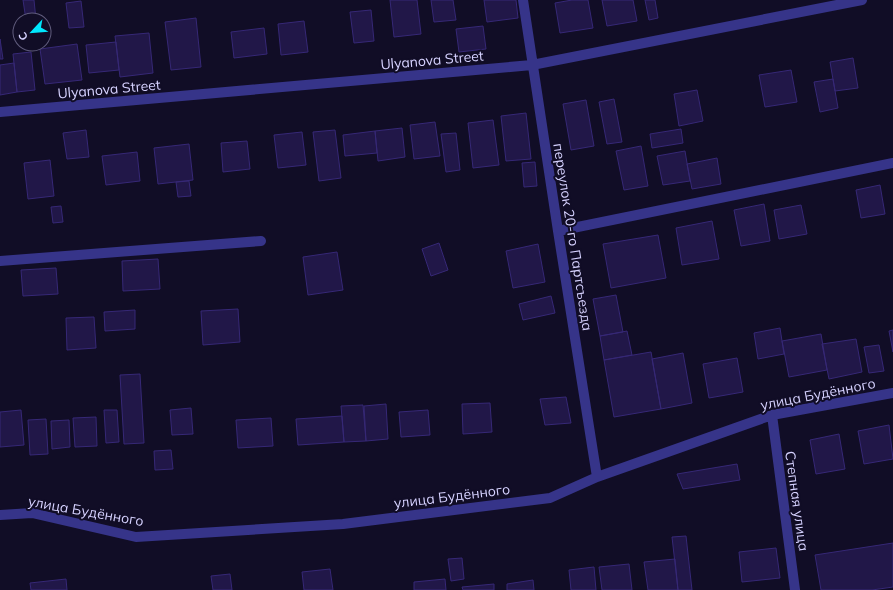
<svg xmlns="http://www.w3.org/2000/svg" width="893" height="590" font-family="Mulish,sans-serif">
<rect width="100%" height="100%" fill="#110d26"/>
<path fill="#211748" stroke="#362876" d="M23,0H34L36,20H26Z
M390,0H417L421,34L394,37Z
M431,0H453L456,20L434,22Z
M484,0H516L518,18L487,22Z
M572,0H588L593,28L560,33L555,3Z
M602,0H633L637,21L607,26Z
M645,0H655L658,18L649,20Z
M81,1L84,27L69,28L66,3Z
M371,10L374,41L354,43L350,12Z
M196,18L201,67L171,70L165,22Z
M304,21L308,52L281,55L278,24Z
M483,26L486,49L459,52L456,29Z
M264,28L267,54L234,58L231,32Z
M149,33L153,73L120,77L115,36Z
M0,39L3,59H0Z
M116,42L119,70L89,73L86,45Z
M77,44L82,80L45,84L40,49Z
M31,52L35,90L17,92L13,54Z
M853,58L858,88L835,91L830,62Z
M14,63L17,92L0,95V65Z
M791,70L797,102L765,107L759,75Z
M833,79L838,108L820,112L814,82Z
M697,90L703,121L679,126L674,94Z
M614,99L622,142L607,144L599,102Z
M586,100L594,146L571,150L563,104Z
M526,113L531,159L506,161L501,116Z
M493,120L499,165L473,168L468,123Z
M435,122L440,156L414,159L410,125Z
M402,128L405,157L378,161L375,131Z
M681,129L683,143L652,148L650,134Z
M86,130L89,157L67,159L63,133Z
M335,130L341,178L319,181L313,132Z
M375,131L377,153L345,156L343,135Z
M302,132L306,165L278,168L274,135Z
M456,133L460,170L446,172L441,134Z
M247,141L250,169L223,172L221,143Z
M189,144L193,180L158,184L154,148Z
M641,146L648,186L624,190L616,151Z
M685,151L690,181L663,185L657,156Z
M137,152L140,181L106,185L102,156Z
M717,158L721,184L692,189L687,164Z
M50,160L54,196L28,199L24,163Z
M535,162L537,186L524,187L522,163Z
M189,181L191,196L178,197L176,182Z
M880,185L885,214L861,218L856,190Z
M764,204L770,241L741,246L734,210Z
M801,205L807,234L779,239L774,210Z
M61,206L63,222L53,223L51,207Z
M712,221L719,259L682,265L676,228Z
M658,235L666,278L611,288L603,244Z
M439,243L448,270L431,276L422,249Z
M538,244L545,282L513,288L506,251Z
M337,252L343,290L308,295L303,257Z
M158,259L160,289L123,291L122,261Z
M56,268L58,294L23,296L21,270Z
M616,295L623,332L600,336L593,299Z
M551,296L555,313L523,320L519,304Z
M238,309L240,342L203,345L201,311Z
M135,310V329L105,331L104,312Z
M94,317L96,348L67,350L66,318Z
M780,328L784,354L758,359L754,333Z
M893,330V352L889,331Z
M627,331L632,355L604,360L600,336Z
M821,334L827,370L789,377L782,341Z
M856,339L862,372L829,379L822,344Z
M879,345L884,371L869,373L864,347Z
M651,352L661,409L614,417L604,360Z
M683,353L692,403L661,409L652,359Z
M737,358L743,392L709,398L703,364Z
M140,374L144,443L124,444L120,375Z
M566,397L571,423L545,425L540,399Z
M490,403L492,432L463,434L462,404Z
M386,404L388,439L366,441L364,406Z
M363,405L366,441L344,442L341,406Z
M191,408L193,434L172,435L170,410Z
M21,410L24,445L0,447V412Z
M104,410H117L119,442L106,443Z
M428,410L430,435L401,437L399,412Z
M342,416L344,442L298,445L296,419Z
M96,417L97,446L75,447L73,418Z
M271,418L273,446L238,448L236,420Z
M46,419L48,454L30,455L28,420Z
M69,420L70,447L52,449L51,421Z
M889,425L893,459L864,464L858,431Z
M839,434L845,469L816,474L810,440Z
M171,450L173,469L155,470L154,451Z
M737,464L740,480L683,489L677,474Z
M686,536L692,590H678L672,537Z
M893,543V587L872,590H821L815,555Z
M776,548L780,578L742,582L739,552Z
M462,558L464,579L451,581L448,559Z
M675,559L678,590H648L644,562Z
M629,564L632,590H602L599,567Z
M594,567L596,590H571L569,570Z
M330,569L333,590H304L302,572Z
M230,574L232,590H213L211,576Z
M66,579L67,590H31L30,583Z
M445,579L446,590H414V582Z
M533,580L534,590H507V584Z
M494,584V590H463L462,587Z"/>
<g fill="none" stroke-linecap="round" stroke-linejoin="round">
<path stroke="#363489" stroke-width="10" d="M523,0L558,231L597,477
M0,112L532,65L862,0
M558,231L893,163
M0,261L261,241
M772,415L795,590
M0,515L32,513L136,537L343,524L550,498L597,477L772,415L893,393"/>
</g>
<g text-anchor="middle" stroke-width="4" stroke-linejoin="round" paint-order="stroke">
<g font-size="14" fill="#d6d2ff" stroke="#110d26">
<text transform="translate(432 60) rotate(-5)" y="5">Ulyanova Street</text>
<text transform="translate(109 89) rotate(-5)" y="5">Ulyanova Street</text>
<text transform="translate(573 237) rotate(81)" y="5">переулок 20-го Партсъезда</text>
<text transform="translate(818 394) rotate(-11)" y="5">улица Будённого</text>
<text transform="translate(452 496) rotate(-7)" y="5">улица Будённого</text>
<text transform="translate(797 501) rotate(82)" y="5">Степная улица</text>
<text transform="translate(86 511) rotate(10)" y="5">улица Будённого</text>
</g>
</g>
<g transform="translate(32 32) rotate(244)"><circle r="19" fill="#110d26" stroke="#605c7d"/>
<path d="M0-3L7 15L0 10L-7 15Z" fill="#00e7fd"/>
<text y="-6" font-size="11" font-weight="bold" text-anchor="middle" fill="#d6d2ff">С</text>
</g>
</svg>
